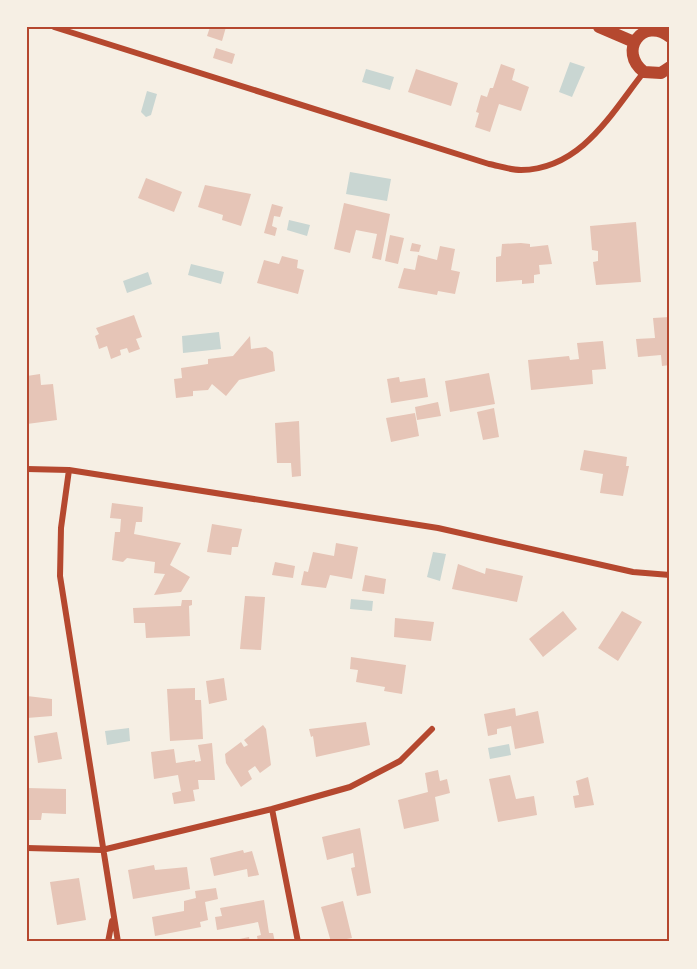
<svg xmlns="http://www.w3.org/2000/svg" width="697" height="969" font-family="'Noto Sans',sans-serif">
<rect width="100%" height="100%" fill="#f6efe4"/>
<path fill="#c9d6d2" d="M570,62L585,67L572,97L559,92Z
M366,69L394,77L390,90L362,82Z
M147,91L157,94L151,115L146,117L141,112Z
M350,172L391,179L387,201L346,194Z
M289,220L310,225L307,236L287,230Z
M191,264L224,272L221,284L188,275Z
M148,272L152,284L127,293L123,281Z
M219,332L221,349L183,353L182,336Z
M433,552L446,554L440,581L427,577Z
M351,599L373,601L372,611L350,609Z
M129,728L130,741L107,745L105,731Z
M509,744L511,755L490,759L488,748Z"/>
<path fill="#e6c5b7" d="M210,27H226L222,41L207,36Z
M216,48L235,54L232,64L213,58Z
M501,64L515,69L512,80L529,87L521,111L499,104L490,132L475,127L479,113L476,112L481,95L487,97L490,88H493Z
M416,69L458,83L451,106L408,92Z
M146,178L182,192L174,212L138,198Z
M205,185L251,194L241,226L222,220L223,215L198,207Z
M344,203L390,214L381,260L372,258L377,234L356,230L350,253L334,249Z
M272,204L283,207L280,217L274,216L272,226L277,228L275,236L264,233Z
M636,222L641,282L596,285L593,262L598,261V251L592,250L590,226Z
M390,235L404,238L398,264L385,261Z
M412,243L421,245L419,252L410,251Z
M521,243L530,244V247L548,245L552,264L539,265L540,274L534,275V283L522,284V280L496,282V257L501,256L502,244Z
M440,246L455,249L451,270L460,272L455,294L438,291L437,295L398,288L404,268L415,270L418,255L437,260Z
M282,256L298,260L297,268L304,270L298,294L257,283L264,260L279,264Z
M134,315L142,337L136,339L140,349L129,353L127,348L120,350L121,355L111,359L107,346L99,349L95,336L99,334L96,328Z
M670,317V365L662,366L661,355L638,357L636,339L655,338L653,318Z
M250,336L251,349L266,347L273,352L275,371L239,380L226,396L212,384L208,390L193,391V396L176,398L174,379L182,378L181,368L208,364V359L233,356Z
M603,341L606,369L592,370L593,384L531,390L528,360L569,356L570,360L579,359L577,343Z
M489,373L495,404L450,412L445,381Z
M40,374L41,385L53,384L57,420L27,424V376Z
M399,377L400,382L425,378L428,397L391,403L387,379Z
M438,402L441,416L417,420L415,407Z
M494,408L499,437L483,440L477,412Z
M415,413L419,436L391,442L386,418Z
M299,421L301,476L292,477L291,463H277L275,423Z
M584,450L627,457L626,466H629L623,496L600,493L603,474L580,470Z
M112,503L143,507L142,522H136L134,534L181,543L170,565L190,577L181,592L154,595L165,574L154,573L155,562L127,558L123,562L112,560L115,532H120L121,519L110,518Z
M212,524L242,529L238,547H232L231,555L207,552Z
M336,543L358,547L352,579L330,575L326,588L301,585L304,571L308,572L313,552L334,556Z
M275,562L295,566L293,578L272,575Z
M458,564L485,574L486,568L523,576L517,602L452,589Z
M365,575L386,579L384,594L362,591Z
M245,596L265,597L261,650L240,649Z
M182,600H192V605L189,606L190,636L146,638L145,623H134L133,608L181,606Z
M563,611L577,629L543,657L529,639Z
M622,611L642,622L618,661L598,648Z
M395,618L434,622L431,641L394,637Z
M351,657L406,665L402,694L384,691L385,687L356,682L358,670L350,669Z
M224,678L227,700L209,704L206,681Z
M195,688V700H201L203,739L170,741L167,689Z
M27,696L52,699V716L27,718Z
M515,708L516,716L538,711L544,743L515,749L511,726L497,729V734L488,736L484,714Z
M366,722L370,745L316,757L313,736L311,737L309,729Z
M263,725L266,729L271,765L260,773L255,766L248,771L252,779L241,787L226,763L225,754L241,742L244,747L248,745L244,740Z
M57,732L62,759L38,763L34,736Z
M212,743L215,780H198L199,789L193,790L195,801L174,804L172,793L181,791L178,775L154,779L151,752L174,749L176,763L195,760V762L201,761L198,745Z
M438,770L440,781L447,779L450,793L435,797L439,821L404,829L398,800L428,792L425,773Z
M510,775L516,799L534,796L537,815L498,822L489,779Z
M588,777L594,805L575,808L573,796L579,795L576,781Z
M27,788L66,789V814L42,813L41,820H27Z
M360,828L371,893L357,896L351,868L355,867L353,853L327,860L322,837Z
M243,850L244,853L252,851L259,875L248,877L247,869L214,876L210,858Z
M154,865L155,870L187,867L190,889L133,899L128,870Z
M79,878L86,920L57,925L50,882Z
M216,888L218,899L205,902L208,920L200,922L201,927L155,936L152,917L184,911V901L196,898L195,891Z
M264,900L269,933H273L275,942H258L257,936L261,935L258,922L217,930L215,917L222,916L220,908Z
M343,901L352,938L331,942L321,907Z
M249,937L250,942H230V941Z"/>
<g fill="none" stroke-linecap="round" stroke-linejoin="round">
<path stroke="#b5482f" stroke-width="6" d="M54,27L489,164C499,166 511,170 521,170C582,169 612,112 644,72
M27,469L69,470L438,528L633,572L670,575
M69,470L61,528L60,576L118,942
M272,809L298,942
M27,848L102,850L272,809L350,787L400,761L432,729
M108,942L112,921"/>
<path stroke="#b5482f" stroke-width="12" d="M599,27L634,42
M670,37C643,16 617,51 644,72L661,73L670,67"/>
</g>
<rect width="697" height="969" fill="none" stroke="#f6efe4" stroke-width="57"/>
<rect x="28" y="28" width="640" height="912" fill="none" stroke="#b5482f" stroke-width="2"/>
</svg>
